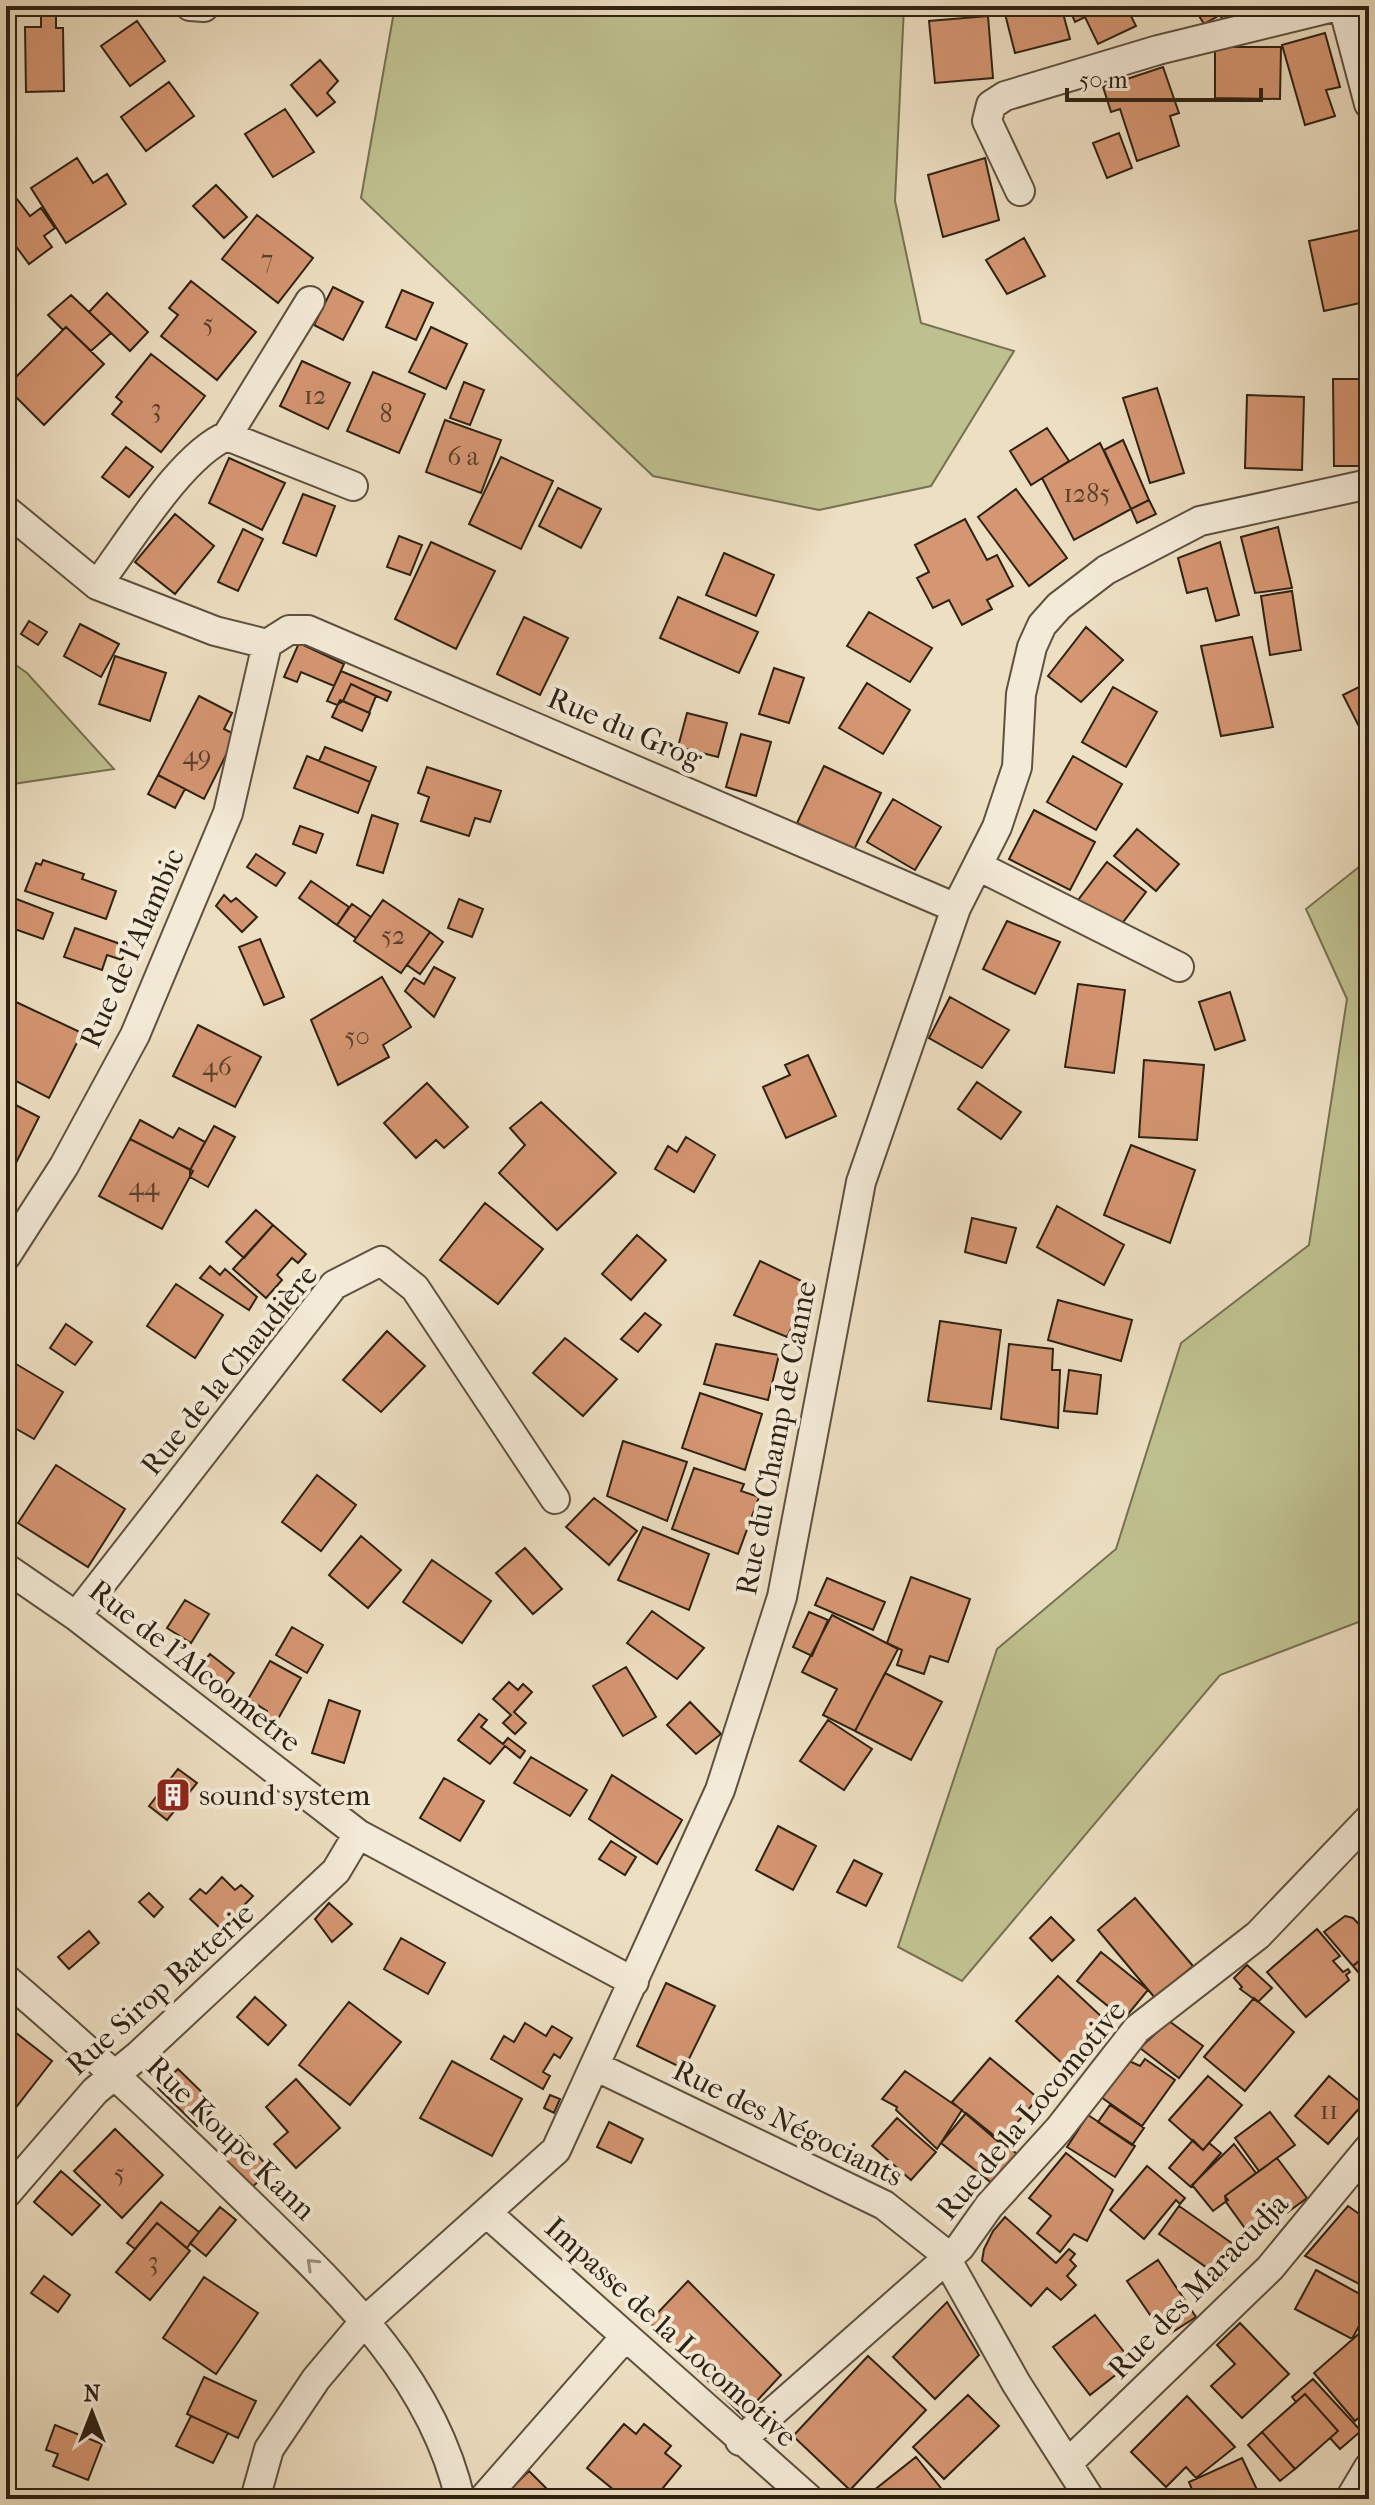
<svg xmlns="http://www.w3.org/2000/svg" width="1375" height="2505" font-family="'IM FELL French Canon',serif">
<rect width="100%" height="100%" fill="#eddfc2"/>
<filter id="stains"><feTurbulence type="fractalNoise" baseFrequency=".0025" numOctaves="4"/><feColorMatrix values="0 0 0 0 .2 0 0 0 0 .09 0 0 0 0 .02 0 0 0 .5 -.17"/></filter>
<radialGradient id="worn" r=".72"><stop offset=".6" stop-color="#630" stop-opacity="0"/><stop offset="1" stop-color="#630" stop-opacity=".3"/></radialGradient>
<path fill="#bfc08f" stroke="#767151" stroke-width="2" d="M395,6H904L895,201L921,323L1014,351L931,486L819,510L653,476L361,198Z
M6,658L27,673L114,769L6,785Z
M1369,859V1618L1220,1675L962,1981L898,1947L997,1649L1116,1549L1181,1343L1309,1245L1347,999L1306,909Z"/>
<path fill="#d59672" stroke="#2e2213" stroke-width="2" d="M1003,6H1061L1070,39L1015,53Z
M1068,6H1126L1136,26L1098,44L1085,17L1075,22Z
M1193,6H1254L1224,22L1220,15L1204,24Z
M41,14H56V28H63L64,91L26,92L25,27H41Z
M988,16L993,78L935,83L929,21Z
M137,21L165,61L130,86L101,46Z
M1325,33L1340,87L1326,90L1335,116L1305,125L1282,45Z
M1215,47H1281L1280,99L1215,98Z
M320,60L338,81L327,93L335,102L317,116L291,85Z
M1163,67L1179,113L1170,116L1179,146L1137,161L1120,109L1111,112L1103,87Z
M169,82L194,116L146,151L121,117Z
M285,109L314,152L273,177L245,134Z
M1119,133L1132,168L1107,178L1093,143Z
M77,158L93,183L107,174L126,204L66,243L31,188Z
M985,158L999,220L943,237L928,175Z
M216,185L247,217L224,238L193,206Z
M17,199L30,216L41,208L55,228L44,236L52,247L29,264L6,233V207Z
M257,215L313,258L278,303L222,259Z
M1369,228V301L1324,311L1309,241Z
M1024,238L1045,276L1007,294L986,260Z
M191,281L256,332L217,380L161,336L178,315L169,308Z
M333,287L363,302L343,340L314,325Z
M402,290L433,303L416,340L386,327Z
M107,293L148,332L130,351L89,312Z
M71,295L111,333L91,351L66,327L63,330L48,315Z
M66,327L104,364L44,425L6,387Z
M431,327L467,344L446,389L409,372Z
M151,354L205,396L161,452L112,414L122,402L116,397Z
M302,361L350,383L328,429L280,406Z
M373,372L425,394L399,453L347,431Z
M1333,379H1369V466H1334Z
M464,382L484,390L470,425L450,418Z
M1157,388L1184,473L1150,483L1123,398Z
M1247,395L1304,397L1302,470L1245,468Z
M445,420L501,440L481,493L426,472Z
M1047,428L1069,461L1031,485L1010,451Z
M1123,440L1149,500L1131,509L1104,450Z
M1100,443L1131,509L1074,540L1042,478Z
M126,447L153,467L129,497L102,477Z
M501,457L553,481L521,549L469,524Z
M229,458L285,483L262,530L209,503Z
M558,488L601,509L581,548L539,526Z
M1016,489L1067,558L1029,586L978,517Z
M303,494L335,506L316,556L283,543Z
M1149,500L1156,514L1137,523L1131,509Z
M175,514L214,546L175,594L135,562Z
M965,519L987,560L997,555L1013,586L987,600L992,609L962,625L949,600L933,608L917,578L929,572L915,545Z
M1278,527L1292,588L1255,593L1241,537Z
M243,529L263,539L238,591L218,582Z
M399,536L422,545L410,575L387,567Z
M431,542L495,571L456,649L395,619Z
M1220,542L1239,615L1216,621L1207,588L1187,593L1178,558Z
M724,553L774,575L756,616L706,595Z
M1292,591L1301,650L1270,655L1261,596Z
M678,597L758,632L739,673L660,638Z
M869,612L932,648L910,682L847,646Z
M524,617L568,638L540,695L497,674Z
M29,621L47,632L38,645L21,634Z
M80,624L119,644L101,677L64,656Z
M1086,627L1123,660L1081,702L1048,676Z
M1252,637L1273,727L1221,736L1201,646Z
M299,643L344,664L334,686L301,672L297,682L284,677Z
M115,656L166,673L150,721L99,704Z
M774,668L804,678L789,723L759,714Z
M341,671L391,692L387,701L351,684L343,701L337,705L327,701Z
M1369,682V746L1343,695Z
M867,683L910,710L883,754L839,728Z
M351,684L376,696L369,713L343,701Z
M1113,687L1157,712L1126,767L1082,742Z
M199,696L232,713L224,729L236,735L204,799L158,775Z
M340,700L370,713L362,731L332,717Z
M687,713L727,723L718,757L678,747Z
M741,734L771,742L756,796L726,787Z
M325,747L376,767L370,782L319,761Z
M307,756L370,782L358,813L294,788Z
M1073,756L1122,784L1096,830L1047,802Z
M824,766L881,793L854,850L797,823Z
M427,767L501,791L490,822L475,818L469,836L421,821L429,797L418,793Z
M158,775L185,789L175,808L148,794Z
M893,799L941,827L915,870L867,842Z
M1034,810L1095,842L1070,890L1009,859Z
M372,815L398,824L383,873L357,865Z
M300,826L323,834L316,853L293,844Z
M1137,829L1179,864L1156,891L1114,856Z
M256,854L285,873L276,886L247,867Z
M43,860L84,874L82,879L116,891L106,919L25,891L36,863L41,865Z
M1107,862L1146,892L1117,930L1078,900Z
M311,881L349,907L337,925L299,898Z
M6,895L53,913L43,939L6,926Z
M224,895L231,902L236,898L257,917L242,932L216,906Z
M459,899L483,909L472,937L448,928Z
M383,900L430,932L401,973L354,941Z
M352,904L371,917L356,938L337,925Z
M1007,921L1060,942L1035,994L983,969Z
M75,928L126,946L122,960L107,955L102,970L64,957Z
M430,932L443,942L420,974L407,965Z
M260,939L284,997L264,1005L239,947Z
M434,967L455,978L434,1017L405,991L414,978L424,984Z
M382,977L411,1027L383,1045L389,1057L338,1085L311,1020Z
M1078,984L1125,990L1114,1073L1065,1067Z
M1230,992L1245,1040L1215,1050L1199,1002Z
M950,997L1009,1030L982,1068L929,1038Z
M16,1002L82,1033L49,1098L6,1076V1021Z
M198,1025L261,1057L235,1107L173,1076Z
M808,1055L836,1116L786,1138L763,1087L790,1075L785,1065Z
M1144,1060L1204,1065L1197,1140L1139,1137Z
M6,1076L15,1081L6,1098Z
M977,1082L1021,1112L1001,1139L958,1109Z
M427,1083L468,1127L444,1148L436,1140L416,1158L384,1123Z
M6,1100L39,1117L15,1165L6,1161Z
M541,1102L616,1173L557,1230L499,1173L525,1145L510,1128Z
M140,1120L173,1138L179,1128L205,1142L190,1170L130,1139Z
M214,1126L235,1137L208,1187L190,1177V1170Z
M686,1137L715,1155L694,1192L655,1169L668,1146L677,1152Z
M130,1139L193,1171L162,1229L99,1196Z
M1131,1145L1195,1170L1170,1243L1104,1215Z
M485,1203L543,1249L498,1304L440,1260Z
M1057,1206L1124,1245L1104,1285L1037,1247Z
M256,1210L273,1225L244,1258L226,1242Z
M972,1218L1016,1228L1006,1263L965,1252Z
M273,1225L306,1254L298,1263L292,1258L277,1275L282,1280L266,1298L233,1269Z
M637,1235L666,1260L631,1300L602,1274Z
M760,1261L812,1286L787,1337L734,1315Z
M210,1266L220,1275L225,1269L257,1297L249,1310L200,1278Z
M176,1284L223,1315L195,1358L147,1326Z
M1058,1300L1132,1320L1121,1361L1048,1340Z
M645,1313L661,1325L638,1352L621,1339Z
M940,1321L1001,1330L991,1409L928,1401Z
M66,1324L92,1342L75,1365L50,1348Z
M387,1331L425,1366L381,1412L343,1380Z
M565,1338L617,1379L583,1416L533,1373Z
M716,1344L779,1355L768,1400L704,1384Z
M1009,1344L1053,1349L1052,1370H1060L1058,1428L1001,1419Z
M6,1358L63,1392L34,1439L6,1423Z
M1069,1370L1101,1375L1097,1414L1064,1411Z
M700,1393L762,1414L745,1470L682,1448Z
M623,1441L687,1462L667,1521L607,1496Z
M6,1451L13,1456L6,1468Z
M56,1465L125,1509L88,1567L18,1523Z
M694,1468L744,1484L741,1491L759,1497L738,1554L672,1529Z
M317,1475L356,1505L321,1551L282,1522Z
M594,1498L637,1531L609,1565L566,1527Z
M643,1527L709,1554L689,1610L618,1580Z
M361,1536L401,1570L368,1608L329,1575Z
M525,1548L562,1589L533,1614L496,1573Z
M432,1560L491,1601L462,1643L403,1602Z
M911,1577L970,1599L948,1662L930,1656L924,1674L897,1665L902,1650L887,1643Z
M827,1578L885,1602L873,1630L815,1605Z
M185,1600L209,1614L191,1643L167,1628Z
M652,1611L704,1648L677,1679L627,1643Z
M809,1612L828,1620L812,1656L793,1647Z
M832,1615L898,1649L855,1731L823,1715L837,1689L802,1672Z
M292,1627L323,1645L307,1673L276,1655Z
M210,1654L234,1673L220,1691L195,1672Z
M270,1661L301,1678L274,1726L262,1718L267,1711L248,1699Z
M626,1667L656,1717L623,1736L593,1686Z
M885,1673L942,1702L911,1760L855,1731Z
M509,1682L518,1690L523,1684L532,1692L514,1712L526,1723L515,1734L503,1723L511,1715L493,1699Z
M329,1700L360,1711L344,1763L312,1753Z
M690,1702L721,1734L696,1754L667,1725Z
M479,1714L487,1720L481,1727L503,1744L508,1738L525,1751L520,1758L505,1746L490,1764L458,1740Z
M828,1720L872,1749L844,1790L800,1761Z
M531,1757L587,1790L570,1816L514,1783Z
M178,1769L197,1783L167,1820L149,1806Z
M612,1775L682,1820L657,1864L589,1819Z
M444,1778L484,1801L460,1841L420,1818Z
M778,1826L816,1846L793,1890L756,1870Z
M611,1841L636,1857L625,1875L599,1859Z
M6,1859L14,1866L6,1875Z
M854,1860L882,1874L866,1906L837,1892Z
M222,1877L235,1890L241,1885L253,1896L221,1929L190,1899L200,1889L206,1894Z
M149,1893L163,1907L154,1917L139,1902Z
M1135,1898L1193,1966L1155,1998L1098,1930Z
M329,1903L352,1924L332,1942L315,1919Z
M1345,1916L1353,1918L1369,1935V1952L1353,1966L1324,1932Z
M1051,1917L1074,1940L1052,1961L1030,1938Z
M1317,1929L1340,1956L1333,1961L1343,1972L1348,1969L1350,1972L1346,1975L1349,1980L1306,2017L1267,1972Z
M89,1931L99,1943L69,1969L58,1957Z
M401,1938L445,1963L428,1994L384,1969Z
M1101,1952L1148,1990L1124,2019L1077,1981Z
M1369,1952V1985L1353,1966Z
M1247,1965L1272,1988L1258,2002L1240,1989L1242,1987L1234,1978Z
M1058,1976L1104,2019L1063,2064L1016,2021Z
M666,1983L715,2006L684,2069L637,2046Z
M255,1997L286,2025L268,2045L237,2017Z
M1254,1998L1294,2032L1245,2091L1204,2057Z
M349,2002L401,2042L350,2105L299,2065Z
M1169,2021L1203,2046L1179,2078L1140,2048Z
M525,2023L546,2036L552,2026L572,2038L560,2058L554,2054L543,2072L550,2076L543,2089L491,2059L504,2036L514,2042Z
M6,2025L52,2061L7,2119L6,2118Z
M990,2058L1038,2098L1000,2143L952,2102Z
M1145,2059L1175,2080L1142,2126L1101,2097L1127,2060L1140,2066Z
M452,2061L522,2099L492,2156L420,2118Z
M178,2069L216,2106L197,2126L158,2088Z
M905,2071L962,2110L937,2149L896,2110L897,2107L882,2099Z
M1208,2076L1242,2105L1203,2150L1169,2120Z
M1329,2076L1363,2104L1328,2144L1295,2116Z
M296,2079L340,2128L296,2168L274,2144L288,2132L266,2107Z
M550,2095L560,2099L554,2113L544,2108Z
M1110,2105L1144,2128L1132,2145L1098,2122Z
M1270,2112L1295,2145L1259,2171L1235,2138Z
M966,2113L1017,2154L993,2184L941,2143Z
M1088,2115L1135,2146L1115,2177L1067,2147Z
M897,2118L936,2152L911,2180L872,2146Z
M609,2122L643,2139L631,2163L597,2147Z
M115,2129L163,2175L122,2218L74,2171Z
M240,2136L271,2170L249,2190L218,2156Z
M1193,2140L1203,2150L1209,2143L1221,2153L1191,2187L1169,2168Z
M1234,2144L1256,2173L1225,2196L1228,2200L1213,2211L1192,2185Z
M1066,2153L1113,2190L1087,2241L1074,2234L1060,2252L1037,2233L1051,2216L1029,2198Z
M1277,2158L1307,2198L1252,2238L1226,2202L1225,2196Z
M1147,2166L1185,2198L1180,2204L1176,2200L1144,2239L1110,2210Z
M61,2171L100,2205L72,2235L34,2202Z
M1369,2194V2212L1361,2207Z
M161,2202L199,2232L187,2248L157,2223L135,2249L127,2243Z
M1179,2206L1243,2251L1223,2279L1159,2234Z
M1348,2206L1369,2221V2289L1305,2256Z
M220,2207L236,2220L206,2256L190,2243Z
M1005,2217L1056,2263L1069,2249L1075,2254L1070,2260L1076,2266L1067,2276L1076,2285L1061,2300L1047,2288L1031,2306L982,2261L984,2249L993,2231Z
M157,2223L190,2251L150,2300L116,2272Z
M1158,2260L1196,2317L1165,2337L1127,2281Z
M1316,2270L1369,2299V2307L1352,2339L1295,2309Z
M44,2276L70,2295L58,2312L31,2293Z
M204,2277L258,2313L216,2374L163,2338Z
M688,2281L781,2375L743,2416L649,2322Z
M947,2302L979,2355L935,2399L893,2357Z
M1095,2315L1132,2362L1090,2395L1053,2347Z
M1240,2323L1289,2374L1242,2418L1211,2386L1235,2364L1217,2345Z
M1361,2332L1369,2341V2409L1355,2421L1314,2373Z
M868,2356L926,2410L850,2490L793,2436Z
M204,2377L256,2401L238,2438L187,2414Z
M1313,2379L1361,2431L1340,2449L1330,2438L1338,2431L1305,2394L1296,2402L1292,2397Z
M1305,2394L1338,2431L1295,2469L1262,2432Z
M968,2395L999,2426L944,2479L913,2447Z
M1187,2396L1235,2447L1196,2478L1186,2467L1166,2487L1131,2452Z
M191,2416L228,2433L213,2463L176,2446Z
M624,2424L636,2434L644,2424L671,2446L665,2453L681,2466L654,2499H625L587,2468Z
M55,2425L102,2444L88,2480L53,2466L58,2454L46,2450Z
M1262,2432L1295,2469L1280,2481L1248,2445Z
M916,2457L944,2492L938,2499H871L868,2495Z
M1242,2458L1260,2496L1191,2499L1189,2495L1193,2492L1189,2482Z
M529,2471L557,2499H500Z"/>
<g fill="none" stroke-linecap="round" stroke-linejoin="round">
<defs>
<path id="street" d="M190,6L204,7
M1343,6L1369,104
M1020,191L987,121L991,105L1005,96L1158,50L1338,6
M227,436L353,486
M6,510L97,585L215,631L267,644
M97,585C129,543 181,455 227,436L310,301
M267,644L289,630H308L956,908
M978,866L1179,967
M6,1256L64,1166L135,1035L228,813L267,644
M6,1568L76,1616L358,1834L634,1982
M76,1616L334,1285L381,1261L415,1288L555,1499
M6,1979C87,2048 163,2119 239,2193C330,2282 431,2371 460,2499
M595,2066L884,2205L942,2251L1016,2383L1090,2499
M6,2194L95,2091L139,2055L336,1871L358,1834
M488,2214L809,2499
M740,2441L960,2247L989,2206L1059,2129L1137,2029L1258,1935L1369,1819
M1068,2463L1270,2268L1369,2148
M255,2499L269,2449L316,2379L364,2322L556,2150L720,1790L782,1597L861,1182L956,908L997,827L1017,767L1021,694L1032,647L1042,625L1059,606L1106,570L1200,521L1369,484
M483,2499L625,2337
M1350,2499L1369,2467"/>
</defs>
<use href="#street" stroke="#5e513f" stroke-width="32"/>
<use href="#street" stroke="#f3ead7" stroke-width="28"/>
</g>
<defs><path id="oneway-chevron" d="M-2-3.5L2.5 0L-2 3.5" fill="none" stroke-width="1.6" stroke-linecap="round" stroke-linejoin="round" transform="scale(2)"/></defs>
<use stroke="#9a907f" href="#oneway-chevron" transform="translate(312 2264) rotate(-136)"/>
<defs>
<symbol id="building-square" viewBox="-11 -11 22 22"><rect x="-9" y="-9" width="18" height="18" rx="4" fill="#8f2418" stroke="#f3ead7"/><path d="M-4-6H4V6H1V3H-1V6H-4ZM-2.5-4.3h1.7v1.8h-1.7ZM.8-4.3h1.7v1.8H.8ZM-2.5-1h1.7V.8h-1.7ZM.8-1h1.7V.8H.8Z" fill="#fff"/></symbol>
</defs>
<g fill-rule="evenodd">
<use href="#building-square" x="153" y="1775" width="40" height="40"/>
</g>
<g text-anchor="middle" stroke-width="8" stroke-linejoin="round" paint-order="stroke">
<g font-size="26" fill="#583f2b">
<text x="267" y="268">7</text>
<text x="208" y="332">5</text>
<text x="315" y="404">12</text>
<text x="156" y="417">3</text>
<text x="386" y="422">8</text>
<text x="463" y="465">6 a</text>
<text x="1087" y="502">1285</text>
<text x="197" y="764">49</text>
<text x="393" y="944">52</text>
<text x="357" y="1045">50</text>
<text x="217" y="1075">46</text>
<text x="144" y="1195">44</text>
<text x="1329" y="2119">11</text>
<text x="119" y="2182">5</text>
<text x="153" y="2270">3</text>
</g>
<g font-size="30" fill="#2e2213" stroke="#f3ead7">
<text transform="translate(625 728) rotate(23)" y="10">Rue du Grog</text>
<text transform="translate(132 948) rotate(-66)" y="10">Rue de l'Alambic</text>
<text transform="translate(229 1370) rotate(-51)" y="10">Rue de la Chaudière</text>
<text transform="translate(776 1438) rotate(-79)" y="10">Rue du Champ de Canne</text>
<text transform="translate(195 1666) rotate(38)" y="10">Rue de l'Alcoometre</text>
<text transform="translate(160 1989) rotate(-42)" y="10">Rue Sirop Batterie</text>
<text transform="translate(1031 2110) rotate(-50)" y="10">Rue de la Locomotive</text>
<text transform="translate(788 2123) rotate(26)" y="10">Rue des Négociants</text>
<text transform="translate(231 2138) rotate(44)" y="10">Rue Koupe Kann</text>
<text transform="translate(1198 2286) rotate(-46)" y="10">Rue des Maracudja</text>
<text transform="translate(671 2332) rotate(42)" y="10">Impasse de la Locomotive</text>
</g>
<g font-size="30" fill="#2e2213" stroke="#f3ead7" text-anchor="start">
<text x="199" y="1805">sound system</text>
</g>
</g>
<rect width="1375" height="2505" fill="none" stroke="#eddfc2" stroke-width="32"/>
<rect x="8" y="8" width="1359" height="2489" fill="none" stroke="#2e2213" stroke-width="4"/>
<rect x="16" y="16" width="1343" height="2473" fill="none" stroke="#2e2213" stroke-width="2"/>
<g transform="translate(92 2413)" stroke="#f3ead7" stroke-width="6" paint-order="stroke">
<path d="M0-6L14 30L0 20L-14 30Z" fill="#2e2213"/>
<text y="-12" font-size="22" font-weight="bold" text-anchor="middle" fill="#2e2213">N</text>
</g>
<path d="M1067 88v12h194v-12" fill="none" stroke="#2e2213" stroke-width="4"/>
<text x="1079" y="88" font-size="24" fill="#2e2213" stroke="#f3ead7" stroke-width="6" paint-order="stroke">50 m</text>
<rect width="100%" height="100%" filter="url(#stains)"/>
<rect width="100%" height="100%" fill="url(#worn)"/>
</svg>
